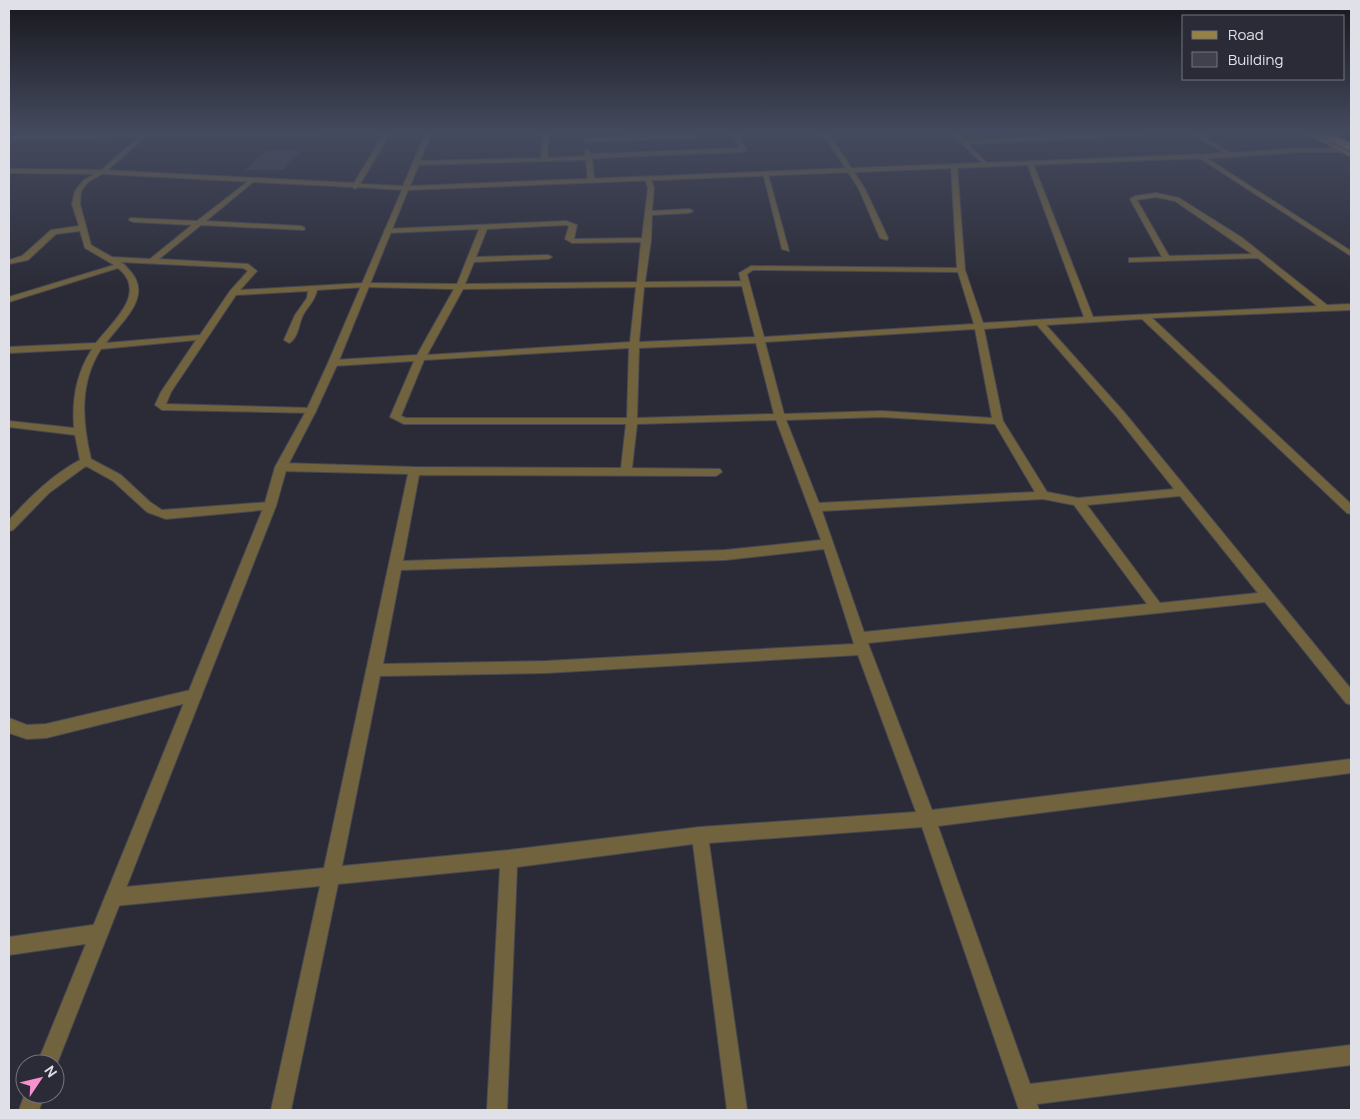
<svg xmlns="http://www.w3.org/2000/svg" width="1360" height="1119" font-family="Manrope,sans-serif">
<rect width="100%" height="100%" fill="#2b2b37"/>
<path fill="#40414d" d="M267,150H302L282,170H245Z"/>
<g fill="none" stroke-linecap="round" stroke-linejoin="round">
<defs>
<path id="minor" d="M227,132H326L323,134L146,137L104,173L88,182L81,191L80,204L91,245L112,257L150,259L192,225L133,222L129,220L130,218L197,221L251,179L253,180V182L206,221L301,226L305,228L304,230L201,225L159,259L248,264L257,271L240,290L365,283L457,284L479,229L388,233L384,231L385,229L566,221L577,225L574,239L642,238L648,188L645,179L648,177L651,179L654,188L652,211L689,209L693,211L689,213L652,215L651,240L645,282L741,281L739,273L751,266L957,268L951,166L954,164L957,166L965,270L983,323L1084,317L1027,163L1030,161L1033,163L1093,317L1317,306L1258,258L1129,262V258H1132L1162,257L1130,199L1135,196L1156,193L1179,198L1241,237L1327,305L1351,304V310L1152,318L1351,504V514L1347,513L1142,319L1046,325L1124,412L1351,689V705L1346,703L1265,602L868,643L932,810L1351,759V773L938,826L1030,1084L1351,1045V1065L1037,1104L1039,1110H1019L922,827L709,843L747,1110H727L693,844L517,867L507,1110H487L500,868L338,884L291,1110H271L320,886L114,906L108,903L105,897L108,891L114,888L324,868L408,474L281,471L275,467L281,463L414,467L621,468L626,424H404L390,417L414,361L333,366L328,363L333,360L417,355L454,289L365,287L317,290C315,301 308,306 303,315C299,323 298,339 289,343L284,340L295,315L307,298L308,291L236,295L171,392L166,404L311,408L316,411L315,413L162,410L155,405L161,392L196,340L101,349C79,383 82,421 91,459L121,475L150,502L162,510L270,502L274,503L276,506L274,509L166,519L147,512L113,481L86,466L49,493L13,530L9,531V520C30,497 52,475 80,460L75,435L9,427V421L74,428C72,399 76,374 92,349L9,353V347L96,343C111,323 149,293 118,268L9,302V297L114,265L85,248L80,231L56,234L28,260L9,264V260L22,256L51,230L79,226L72,204L75,191L84,180L100,171L139,137L9,140V136ZM1156,197L1175,201L1252,254L1169,256L1137,200ZM566,225L569,226L565,239L572,243L641,242L637,282L465,284L474,262L548,259L552,257L548,255L476,257L487,229ZM120,262L243,268L248,271L230,291L200,335L106,343C120,323 153,298 131,272C127,268 125,264 120,262ZM753,270L958,272L974,324L764,337L747,274ZM742,286L755,337L639,342L644,287ZM636,287L630,342L427,355L463,289ZM1037,325L1116,416L1174,489L1078,498L1047,492L1003,421L984,329ZM975,329L992,418L882,411L784,414L765,342ZM756,343L774,414L637,418L639,348ZM629,348L627,418H406L401,416L424,360ZM882,417L995,424L1035,492L819,503L786,420ZM776,420L821,540L725,550L403,561L419,475L716,476L722,472L720,469L632,468L637,424ZM1180,496L1258,593L1160,603L1087,505ZM1043,499L1074,505L1147,604L864,632L822,511ZM824,549L854,644L546,661L383,664L401,570L725,560ZM858,655L916,812L700,827L509,850L342,866L380,676L546,673Z
M446,132H455L452,134Z
M543,132H549L547,158L585,156V151L588,149L591,154L739,148L732,132H738L746,150L743,152L592,158L594,180L591,182L588,180L586,160L417,165L414,163L417,161L541,158Z
M822,132H828L865,189L888,238L887,240L880,238L859,189Z
M950,132H956L965,140L1060,136L1058,134L1061,132L1067,136L1137,132L1145,134L1142,136L968,144L988,164L986,167Z
M1189,132H1196L1234,155L1229,156Z
M695,135L697,138L587,142L584,140L587,138Z
M1198,155H1202L1351,251V256L1198,157Z
M763,173L768,174L789,251L782,249Z
M195,689L200,691L202,695L200,699L195,701L46,738L27,739L9,733V718L27,725L46,724Z
M99,924L105,927L108,933L105,939L99,942L9,955V937Z"/>
<path id="tertiary" d="M385,132H391L360,184L403,186L426,132H432L410,186L1231,153L1301,148H1341L1344,150L1341,152H1301L1231,157L408,190L338,363L316,411L287,467L276,506L55,1069V1064H37L264,506L275,467L306,411L328,363L402,190L358,187L355,189L352,187L102,174L9,173V169L102,170L354,183Z
M25,1093L45,1094L39,1110H19Z"/>
<path id="secondary" d="M1303,132H1311L1351,153V157Z
M1346,132H1351V135Z"/>
</defs>
<use href="#minor" stroke="#484853" stroke-width="2"/>
<use href="#tertiary" stroke="#484853" stroke-width="2"/>
<use href="#secondary" stroke="#484853" stroke-width="2"/>
<use href="#minor" fill="#71633e" fill-rule="evenodd"/>
<use href="#tertiary" fill="#71633e" fill-rule="evenodd"/>
<use href="#secondary" fill="#988144" fill-rule="evenodd"/>
<defs>
<path id="trunk-bridge" d="M1321,132L1351,147"/>
</defs>
<use href="#trunk-bridge" stroke="#484853" stroke-width="8" stroke-linecap="butt"/>
<use href="#trunk-bridge" stroke="#c4a248" stroke-width="8"/>
</g>
<linearGradient id="sky" x2="0" y2="1"><stop stop-color="#18181e"/><stop offset="0.46" stop-color="#444a5e"/><stop offset="1" stop-color="#444a5e" stop-opacity="0"/></linearGradient>
<rect width="1360" height="289" fill="url(#sky)"/>
<rect width="1360" height="1119" fill="none" stroke="#e0e1e8" stroke-width="20"/>
<rect x="1182" y="15" width="162" height="65" fill="#2b2b37" stroke="#73747e"/>
<rect x="1192" y="31" width="25" height="8" fill="#988144" stroke="#73747e"/>
<text x="1228" y="40" font-size="15" fill="#e0e1e8">Road</text>
<rect x="1192" y="52" width="25" height="15" fill="#40414d" stroke="#73747e"/>
<text x="1228" y="65" font-size="15" fill="#e0e1e8">Building</text>
<g transform="translate(40 1079) rotate(55)"><circle r="24" fill="#2b2b37" stroke="#73747e"/>
<path d="M0-4L9 19L0 12L-9 19Z" fill="#f790ce"/>
<text y="-8" font-size="14" font-weight="bold" text-anchor="middle" fill="#e0e1e8">N</text>
</g>
</svg>
